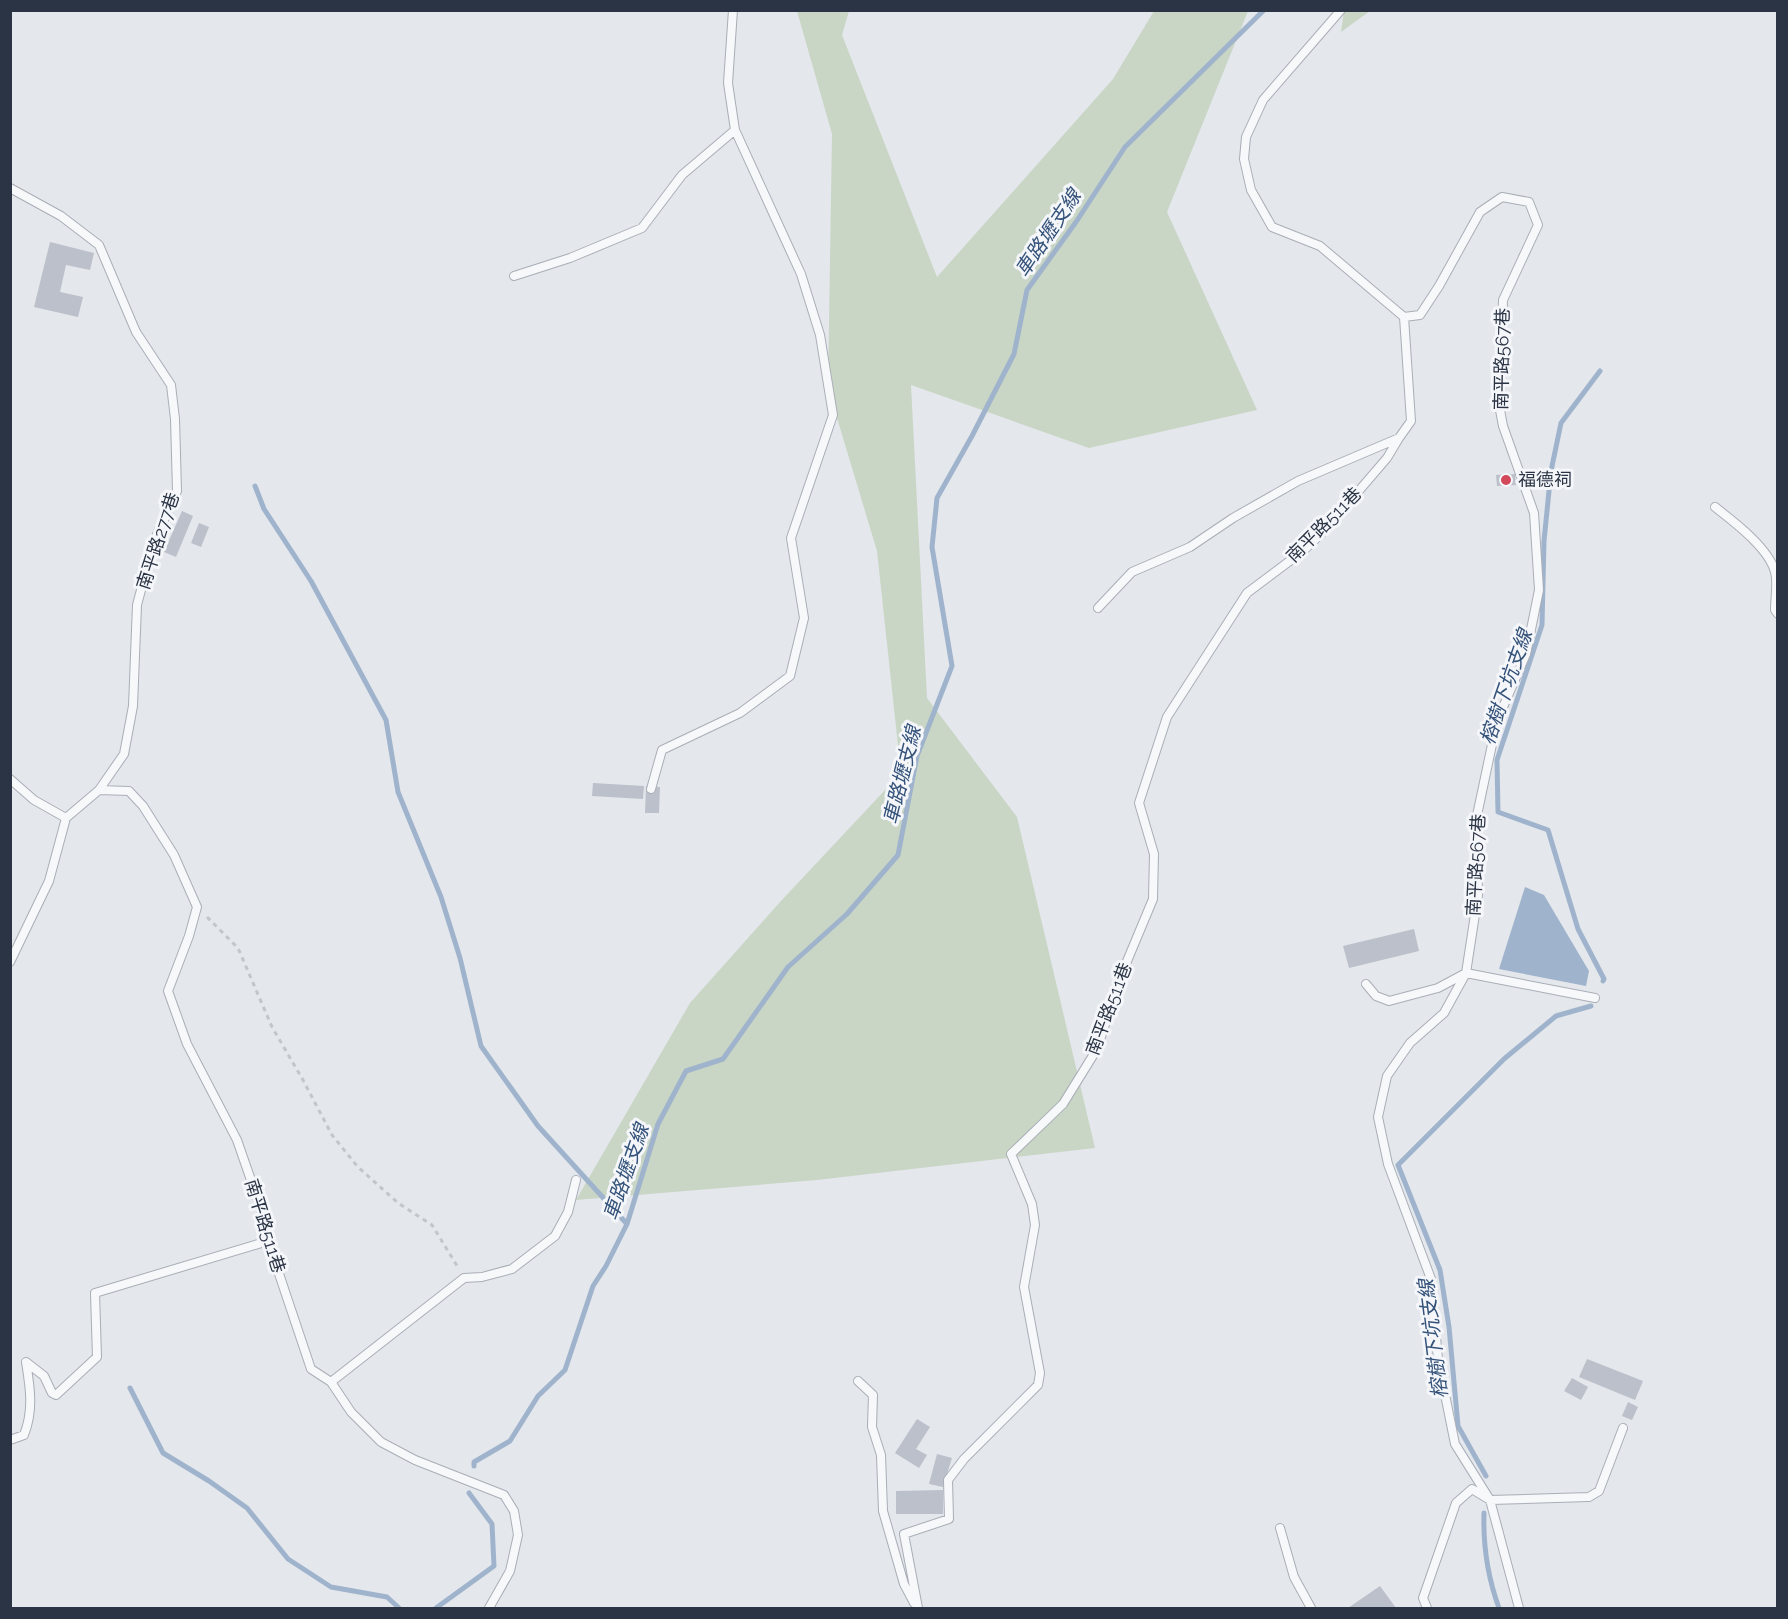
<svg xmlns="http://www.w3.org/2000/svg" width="1788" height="1619" font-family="Raleway,'Noto Sans TC',sans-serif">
<rect width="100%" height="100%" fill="#e4e7ec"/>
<path fill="#c9d6c5" d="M797,11H849L842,35L937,277L1113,79L1154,11H1248L1167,212L1257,410L1089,448L911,385L927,698L1017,817L1095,1148L817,1180L576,1200L690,1003L780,902L901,773L877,551L828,388L832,134Z
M1344,11H1370L1341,32Z"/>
<path fill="#9fb4cc" d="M1525,887L1544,895L1589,971L1586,986L1499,969Z"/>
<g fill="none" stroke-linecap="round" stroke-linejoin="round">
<path stroke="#9fb4cc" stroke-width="5" d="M1600,371L1561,423L1551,471L1544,541L1542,625L1497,760L1498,812L1548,830L1578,929L1604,979L1603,981
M255,486L264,509L311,581L386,720L398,792L441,897L460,958L481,1046L538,1126L627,1224
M130,1388L163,1453L209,1481L247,1508L288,1559L331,1587L387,1597L399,1608
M474,1466V1462L510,1441L538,1396L565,1370L593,1286L606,1266L627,1224L658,1124L686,1071L723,1059L788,967L847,914L898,855L917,756L952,666L932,547L937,498L972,436L1014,354L1027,290L1076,222L1125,147L1264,10
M1486,1476L1458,1426L1449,1327L1440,1270L1398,1165L1504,1059L1556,1016L1591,1006
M1484,1513C1483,1545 1488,1578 1499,1608
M436,1608L494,1566L492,1524L469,1493"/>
</g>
<path fill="#bbc0ca" d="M50,242L94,253L90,270L66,265L60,292L83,297L78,317L34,307Z
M1515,474L1516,485L1497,486L1496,475Z
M182,511L193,516L176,557L164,552Z
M199,523L209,527L201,547L191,543Z
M593,783L644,786L643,799L592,796Z
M646,786L660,787L659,813H645Z
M1414,929L1419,951L1349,968L1343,946Z
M1587,1359L1643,1381L1635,1400L1579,1377Z
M1572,1378L1588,1387L1581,1400L1564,1391Z
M1628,1402L1638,1407L1632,1420L1622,1416Z
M917,1419L930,1427L916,1449L927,1455L919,1468L895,1453Z
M937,1454L952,1458L943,1487L929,1484Z
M943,1490V1514H896V1491Z
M1380,1586L1396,1608H1348Z"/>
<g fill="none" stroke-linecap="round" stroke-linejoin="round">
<defs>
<path id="service" d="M1341,10L1263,100L1246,137L1244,159L1251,190L1272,227L1320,246L1404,317L1420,315L1439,286L1480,212L1502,197L1529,202L1538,225L1503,300L1500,410L1503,426L1534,513L1539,590L1526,654L1497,721L1476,820L1478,895L1466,973L1444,1013L1410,1043L1387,1076L1378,1117L1388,1164L1431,1279L1438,1360L1455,1444L1490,1500L1519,1608
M10,188L61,216L99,245L136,332L171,385L175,419L177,491L154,541L137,605L133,706L124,754L99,790L66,818L49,881L10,962
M514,276L570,258L642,228L682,175L735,130
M1715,507C1733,521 1769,548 1775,572C1778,583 1775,598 1775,610L1778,614
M1098,608L1132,572L1190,547L1233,518L1298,481L1399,438L1411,421L1404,317
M10,779L34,800L66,818
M651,789L662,750L740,713L790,676L804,618L791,538L833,415L820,335L801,274L735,130L728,83L733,10
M99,790L129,791L143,806L174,855L197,907L189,936L168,991L187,1044L237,1140L260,1206L268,1241L311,1369L331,1382L351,1412L381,1442L415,1460L504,1495L514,1511L518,1535L510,1571L489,1608
M1366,984L1376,996L1389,1001L1438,988L1466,973L1595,998
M858,1381L873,1395L872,1427L881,1455L883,1511L904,1584L914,1603
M331,1382L464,1278L482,1277L512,1269L555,1236L568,1212L576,1180
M10,1440L24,1435C34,1410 30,1387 26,1362L44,1376L52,1393L56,1395L97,1357L95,1293L268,1241
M1280,1528L1294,1577L1311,1608
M918,1608L904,1534L949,1519L948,1480L964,1459L1038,1385L1040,1373L1024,1287L1035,1225L1032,1204L1011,1154L1063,1104L1097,1049L1120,978L1153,899L1154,854L1139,803L1167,717L1247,593L1303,551L1326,529L1387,458L1399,438
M1427,1608L1423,1598L1456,1503L1472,1489L1490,1500L1589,1497L1599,1491L1623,1428"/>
</defs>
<use href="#service" stroke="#a9aeb7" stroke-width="10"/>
<path stroke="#c2c5cb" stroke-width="3" stroke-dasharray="4.5 4.5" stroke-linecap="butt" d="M207,917L238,948L272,1027L303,1080L332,1135L357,1166L398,1203L432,1225L459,1269"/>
<use href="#service" stroke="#f7f8fa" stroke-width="8"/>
</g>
<circle fill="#d1495b" stroke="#f4f6f9" stroke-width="2" cx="1506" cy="480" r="6"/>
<g text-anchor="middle" stroke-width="6" stroke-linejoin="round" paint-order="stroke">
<g font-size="18" fill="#2b3445" stroke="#f4f6f9">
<text transform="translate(1502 359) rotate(-89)" y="6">南平路567巷</text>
<text transform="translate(1324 525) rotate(-45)" y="6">南平路511巷</text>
<text transform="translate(158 541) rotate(-72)" y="6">南平路277巷</text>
<text transform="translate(1476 865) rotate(-87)" y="6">南平路567巷</text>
<text transform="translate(1109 1009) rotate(-69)" y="6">南平路511巷</text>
<text transform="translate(265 1226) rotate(73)" y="6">南平路511巷</text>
</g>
<g font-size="18" fill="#2b3445" stroke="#f4f6f9" text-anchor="start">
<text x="1518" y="486">福德祠</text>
</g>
<g font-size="20" font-style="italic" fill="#34527a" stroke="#f4f6f9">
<text transform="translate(1048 233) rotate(-56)" y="7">車路壢支線</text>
<text transform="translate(1506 687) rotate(-71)" y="7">榕樹下坑支線</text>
<text transform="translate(902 775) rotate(-76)" y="7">車路壢支線</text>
<text transform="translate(626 1172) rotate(-71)" y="7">車路壢支線</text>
<text transform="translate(1433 1339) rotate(-97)" y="7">榕樹下坑支線</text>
</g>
</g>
<rect width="1788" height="1619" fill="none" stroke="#2b3445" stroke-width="24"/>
</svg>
